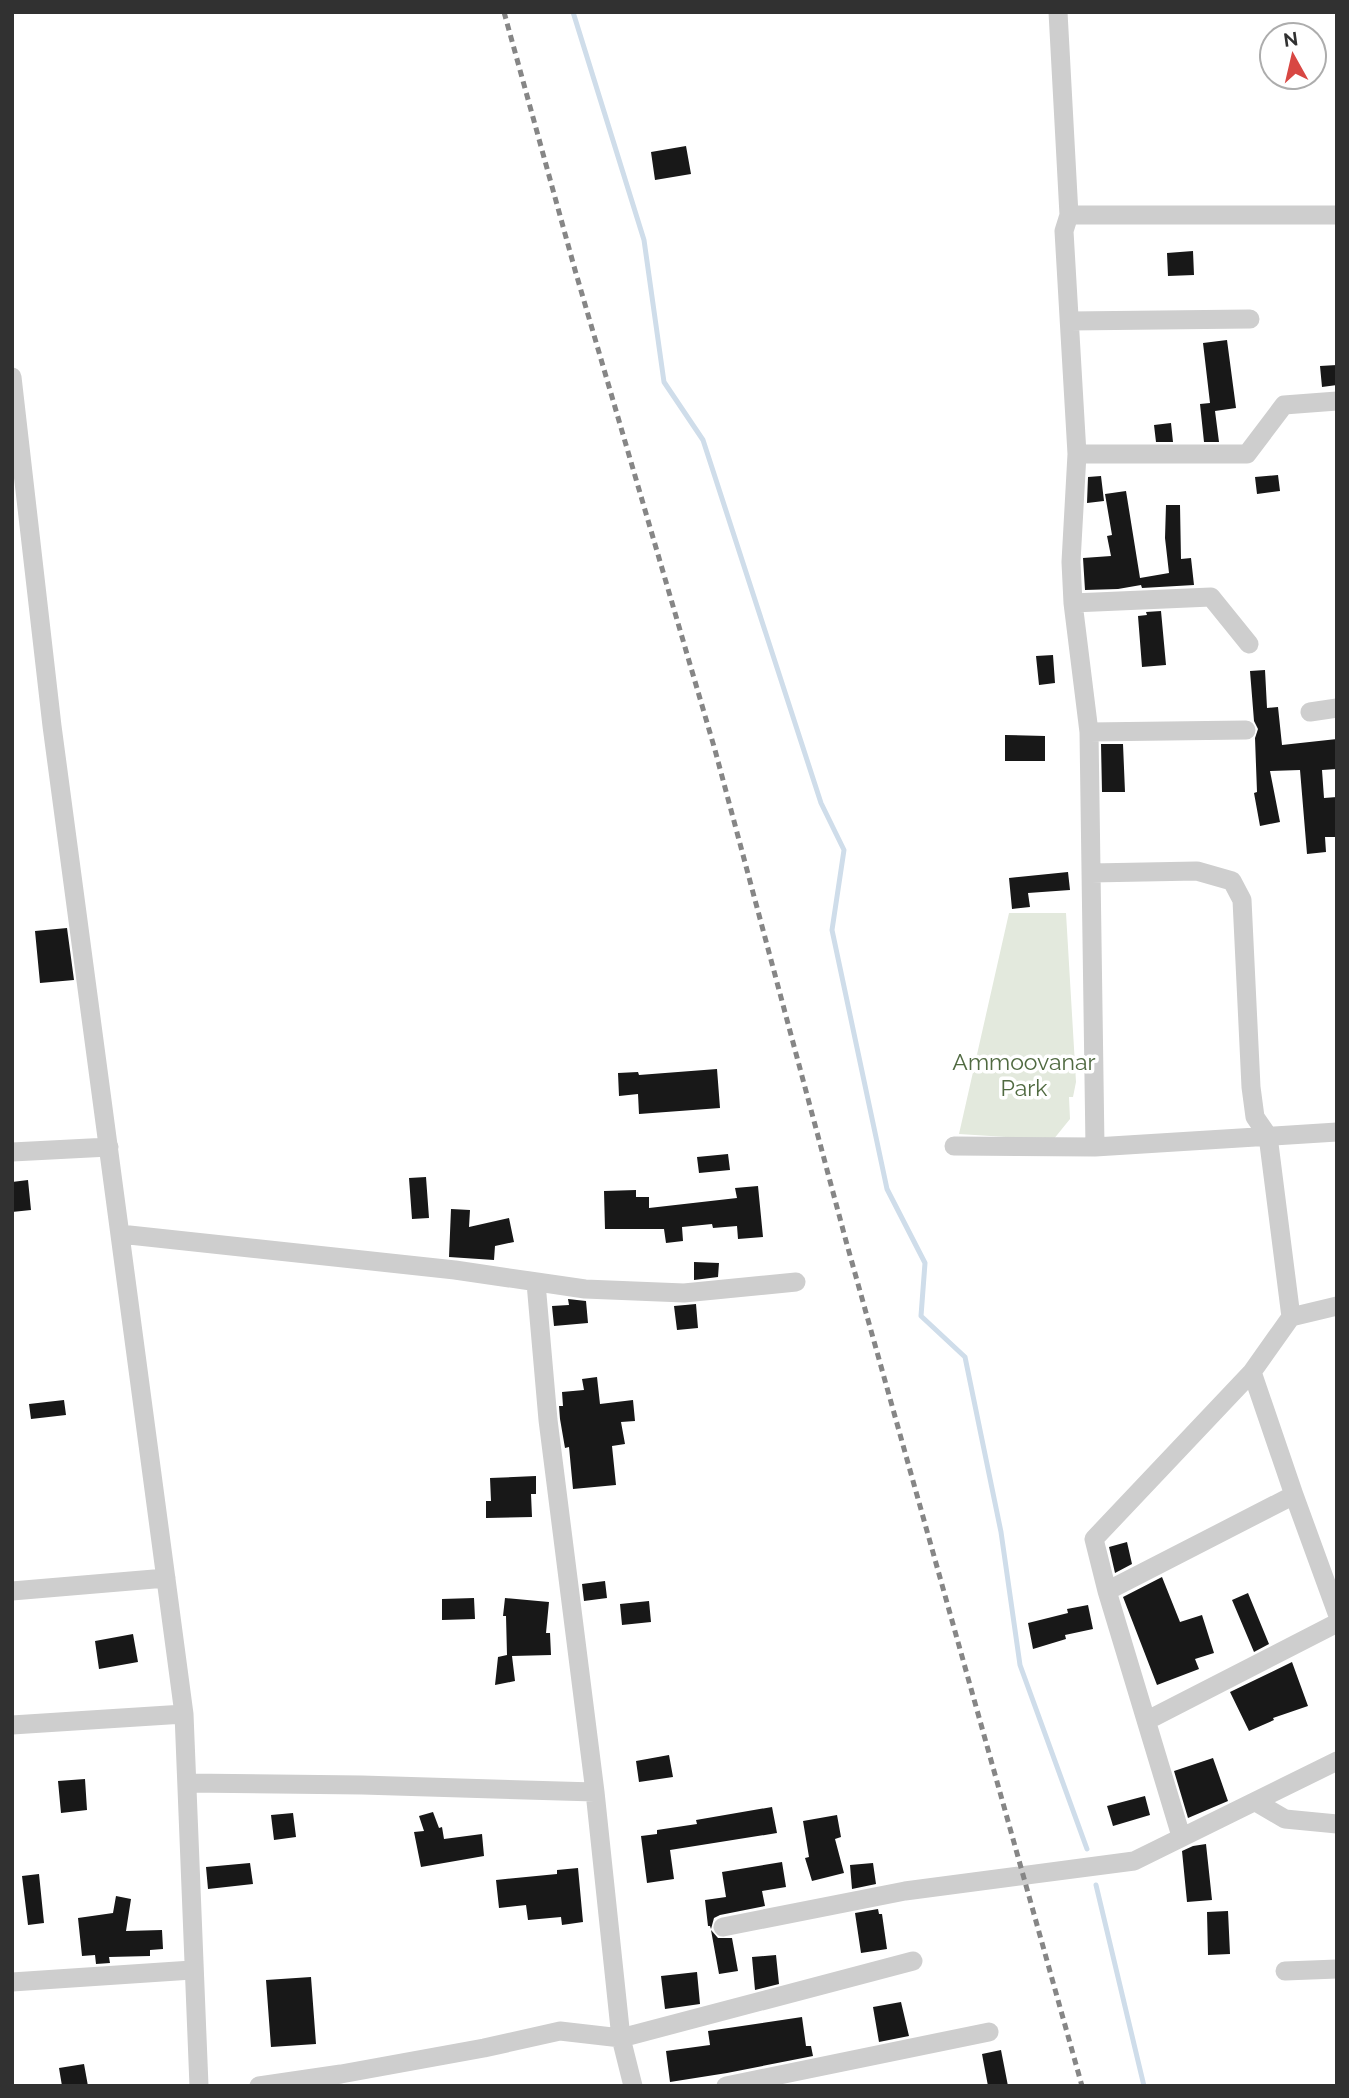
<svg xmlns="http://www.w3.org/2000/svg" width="1349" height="2098" font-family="Raleway,sans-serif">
<rect width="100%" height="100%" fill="#fff"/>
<path fill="#e3e9dd" d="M1009,913H1066L1076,1082L1073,1097H1069L1070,1119L1053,1140L959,1134Z"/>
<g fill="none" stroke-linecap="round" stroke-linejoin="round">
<path stroke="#cfddea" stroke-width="5" d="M573,12L644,240L664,382L703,440L821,803L844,850L832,930L887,1189L925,1263L921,1316L965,1357L1001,1532L1020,1665L1087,1849
M1096,1885L1144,2086"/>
</g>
<path fill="#181818" d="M686,146L691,174L655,180L651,152Z
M1193,251L1194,275L1168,276L1167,253Z
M1227,340L1236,408L1215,411L1219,442H1204L1200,404L1210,403L1203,343Z
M1337,365V385L1322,387L1320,366Z
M1171,423L1173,442H1156L1154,425Z
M1278,475L1280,491L1257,494L1255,477Z
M1101,476L1104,501L1087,503L1088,477Z
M1126,491L1140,578L1169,573L1165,538L1166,505H1180L1181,559L1191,558L1194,585L1142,588L1141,585L1118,589L1085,590L1083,558L1111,556L1107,536L1112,535L1105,494Z
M1161,611L1166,665L1142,667L1138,616L1147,615L1146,612Z
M1053,655L1055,683L1039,685L1036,656Z
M1265,670L1267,708L1278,707L1282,745L1337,739V769L1322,770L1324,798L1337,797V837H1325L1326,852L1307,854L1300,770L1270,771L1280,822L1260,826L1254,793L1257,792L1255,738L1258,729L1254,721L1250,671Z
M1005,735L1045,736V761H1005Z
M1101,744H1123L1125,792H1102Z
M1068,872L1070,890L1028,893L1030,907L1012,909L1009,878Z
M67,928L74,980L40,983L35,931Z
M717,1069L720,1108L639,1114L638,1094L619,1096L618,1073L638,1072L639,1075Z
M728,1154L730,1170L699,1173L697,1157Z
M426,1177L429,1218L412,1219L409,1178Z
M28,1180L31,1210L12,1212V1182Z
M758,1186L763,1237L738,1239L737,1226L713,1228L712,1224L682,1227L683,1241L666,1243L664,1229H605L604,1191L636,1190V1197H649V1208L737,1198L735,1188Z
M451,1209L470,1210L469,1227L509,1218L514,1242L495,1246L494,1260L449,1257Z
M694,1262L719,1263L718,1277L694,1280Z
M568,1299L586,1301L588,1323L554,1326L552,1306L569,1305Z
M696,1304L698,1328L677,1330L674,1306Z
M597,1377L600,1404L633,1400L635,1421L621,1422L625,1444L612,1446L616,1485L573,1489L569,1447L565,1448L560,1419L559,1406H563L562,1392L584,1390L582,1379Z
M64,1400L66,1415L31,1419L29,1404Z
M536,1476V1494H531L532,1517L486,1518V1501H491L490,1478Z
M1127,1542L1132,1564L1115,1573L1109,1547Z
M1162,1577L1180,1622L1202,1615L1214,1653L1195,1659L1199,1669L1157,1685L1123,1597Z
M605,1581L607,1598L584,1601L582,1584Z
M1248,1593L1269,1644L1254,1652L1232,1600Z
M474,1598L475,1619L442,1620V1599Z
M505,1598L549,1602L546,1633H550L551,1655L512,1656L515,1681L495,1685L498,1657L507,1655L506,1616H503Z
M649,1601L651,1622L622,1625L620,1604Z
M1088,1605L1093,1629L1065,1635L1066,1639L1033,1649L1028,1623L1068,1613L1067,1609Z
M133,1634L138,1662L99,1669L95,1641Z
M1292,1662L1308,1706L1273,1718L1274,1720L1249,1731L1230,1692Z
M669,1755L673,1777L639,1782L636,1761Z
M1213,1758L1228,1801L1188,1818L1174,1771Z
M85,1779L87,1810L61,1813L58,1781Z
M1145,1796L1150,1815L1113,1826L1107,1806Z
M772,1807L777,1833L670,1850L674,1879L647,1883L641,1836L657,1834V1830L697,1824L696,1820Z
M433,1812L439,1828L442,1827L444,1839L482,1834L484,1856L421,1867L414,1832L424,1831L419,1816Z
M293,1813L296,1837L274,1840L271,1815Z
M837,1815L841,1837L835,1839L844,1873L812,1881L805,1858L809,1857L803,1821Z
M1206,1844L1212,1900L1187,1902L1182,1851L1193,1846Z
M782,1862L786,1887L762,1891L765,1906L720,1915L714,1918L711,1929L710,1926H708L705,1900L726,1897L722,1872Z
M250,1863L253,1884L208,1889L206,1867Z
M873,1863L876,1884L852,1889L850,1865Z
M578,1868L583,1922L562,1925L561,1917L528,1920L526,1905L499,1908L496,1880L557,1874V1870Z
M39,1874L44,1923L28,1925L22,1876Z
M116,1896L131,1899L126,1931L162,1930L163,1949L150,1950V1956L109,1957L110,1963L96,1964L95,1955L82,1956L78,1918L113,1913Z
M878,1909L879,1914H882L887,1949L861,1953L855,1913Z
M1228,1911L1230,1954L1208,1955L1207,1912Z
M711,1930L718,1938H732L738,1971L719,1974Z
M776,1955L779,1984L755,1990L752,1957Z
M697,1972L700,2004L665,2009L661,1976Z
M311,1977L316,2044L271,2047L266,1980Z
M901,2002L909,2036L879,2042L873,2007Z
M802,2017L806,2046H811L813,2056L727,2073L670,2082L666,2051L710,2045L708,2031Z
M1001,2050L1008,2086H988L982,2054Z
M84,2064L88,2086H62L59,2068Z"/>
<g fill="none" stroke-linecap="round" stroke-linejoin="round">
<path stroke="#cecece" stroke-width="19" d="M1058,12L1069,215L1064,231L1077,454L1071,562L1073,603L1089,732L1095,1147
M1069,215H1337
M1070,321L1250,319
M12,377L52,726L184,1714L199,2086
M1077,454H1247L1284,405L1337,401
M1073,603L1211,597L1249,644
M1310,712L1337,708
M1089,732L1246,730
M1091,873L1197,871L1232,881L1242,900L1251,1087L1255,1117L1268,1136L1291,1317L1252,1372L1294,1495
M954,1146L1095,1147L1337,1132
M12,1152L109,1147
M120,1234L455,1270L585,1289L684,1293L796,1282
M536,1283L548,1420L595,1792L621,2038L633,2086
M1291,1317L1337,1306
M12,1591L166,1578
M1107,1591L1094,1539L1252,1372
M1148,1720L1337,1623
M12,1725L184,1714
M187,1783L362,1785L595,1792
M1256,1802L1285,1819L1337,1824
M1181,1836L1107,1591L1294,1495L1337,1613
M723,1927L905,1891L1134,1861L1337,1761
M1285,1971L1337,1969
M12,1982L192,1970
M259,2086L341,2074L484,2048L560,2031L621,2038L913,1961
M726,2086L989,2032"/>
<path stroke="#868686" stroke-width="5" stroke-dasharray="7 5" stroke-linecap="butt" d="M504,12L575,270L715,750L846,1241L1082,2086"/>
</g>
<g text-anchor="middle" stroke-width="7" stroke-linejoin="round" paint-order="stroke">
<g font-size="23" fill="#506a41" stroke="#fff">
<text x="1024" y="1070">Ammoovanar<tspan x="1024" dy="26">Park</tspan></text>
</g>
</g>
<rect width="1349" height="2098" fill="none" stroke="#313131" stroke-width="28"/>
<g transform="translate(1293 56) rotate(352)"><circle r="33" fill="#ffffff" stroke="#adadad" stroke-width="2"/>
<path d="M0-5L12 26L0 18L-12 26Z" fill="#d84743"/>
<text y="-10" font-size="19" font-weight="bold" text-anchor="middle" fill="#313131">N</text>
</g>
</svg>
